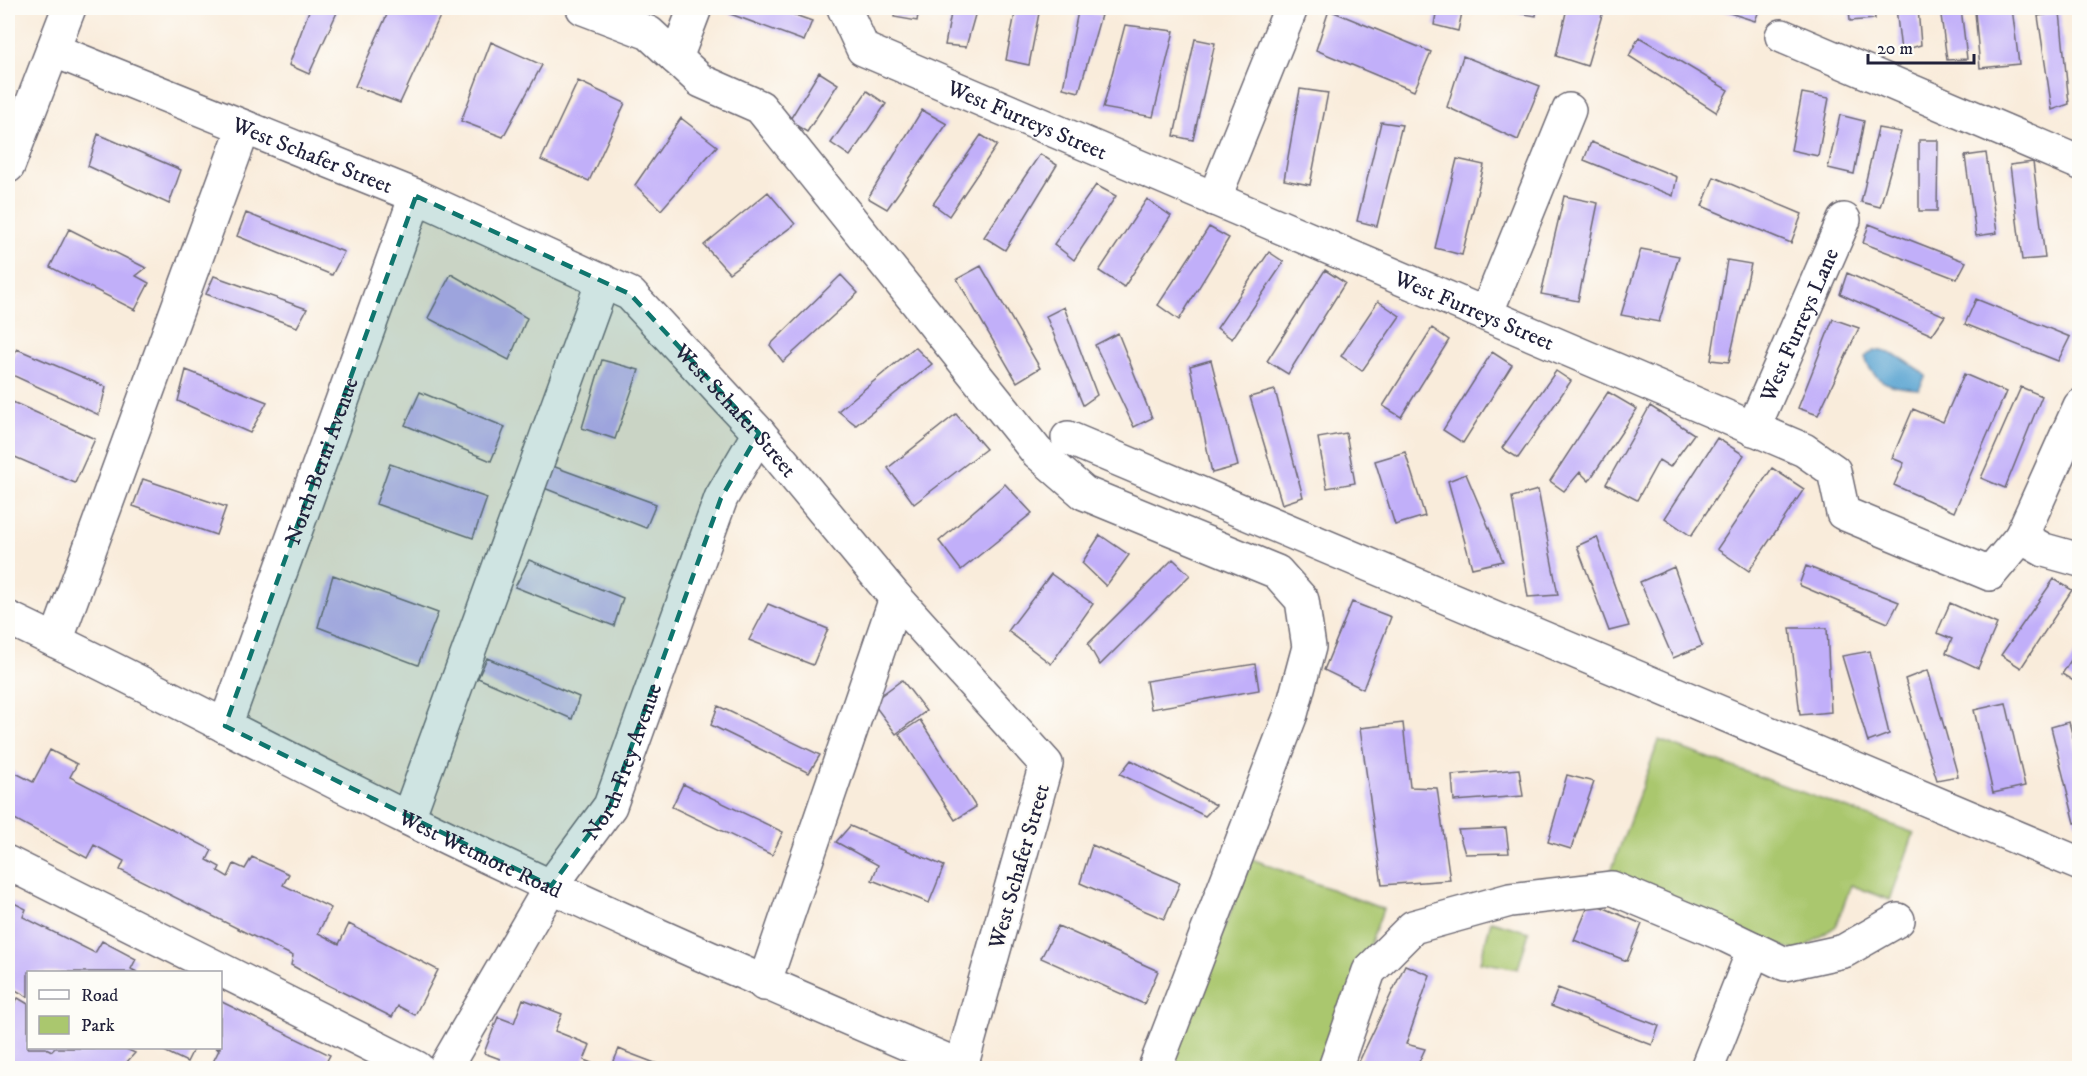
<svg xmlns="http://www.w3.org/2000/svg" width="2087" height="1076" font-family="'IM FELL DW Pica',serif">
<rect width="100%" height="100%" fill="#fdfcf7"/>
<filter id="ink" filterUnits="userSpaceOnUse"><feTurbulence type="fractalNoise" baseFrequency=".0167" numOctaves="2"/><feDisplacementMap in="SourceGraphic" scale="12" xChannelSelector="R" yChannelSelector="G"/><feConvolveMatrix kernelMatrix="1 2 1 2 8 2 1 2 1" color-interpolation-filters="sRGB"/></filter>
<filter id="wash" filterUnits="userSpaceOnUse"><feTurbulence type="fractalNoise" baseFrequency=".008" numOctaves="4" result="noise"/><feDisplacementMap in="SourceGraphic" scale="24" xChannelSelector="R" yChannelSelector="G"/><feGaussianBlur stdDeviation="1.35" result="paint"/><feColorMatrix in="noise" values="0 0 0 0 0 0 0 0 0 0 0 0 0 0 0 0 0 1.4 0 .05"/><feComposite in="paint" operator="in"/></filter>
<g filter="url(#wash)">
<rect width="100%" height="100%" fill="#f9ecdb"/>
<path fill="#aac76e" stroke="#667454" stroke-width="1.5" d="M1659,740L1914,833L1890,900L1851,885L1836,926L1798,952L1607,882Z
M1252,859L1383,909L1326,1068H1168Z
M1491,921L1529,932L1518,969L1480,962Z"/>
<path fill="#5ba5d2" stroke="#3e6486" stroke-width="1.5" d="M1874,350C1896,352 1909,362 1926,376L1919,389C1894,388 1873,384 1865,357Z"/>
<g id="blocks">
<path fill="#c1aff9" d="M310,8H339L309,74L289,65Z
M390,8H431L442,12L400,103L355,86Z
M714,8H775L812,21L804,41Z
M895,8H919L917,21L894,17Z
M952,8H977L966,47L945,45Z
M1016,8H1040L1029,65L1006,60Z
M1437,8H1463L1458,31L1434,25Z
M1514,8H1537L1536,16L1513,12Z
M1567,8H1604L1587,66L1556,56Z
M1714,8H1760L1755,21Z
M1849,8H1874L1875,19L1850,21Z
M1896,8H1918L1921,45L1901,51Z
M1940,8H1961L1967,59L1947,60Z
M2012,8L2019,64L1980,68L1975,12Z
M1329,10L1431,52L1414,91L1316,50Z
M1078,11L1101,15L1079,92L1063,88Z
M2060,12L2069,104L2052,110L2038,16Z
M1125,25L1174,31L1153,117L1103,108Z
M1639,37L1728,90L1716,112L1629,56Z
M1195,39L1215,43L1193,140L1174,136Z
M491,42L542,65L503,137L461,121Z
M1463,56L1540,86L1518,140L1447,107Z
M819,72L838,84L807,132L789,121Z
M578,81L625,103L589,181L541,160Z
M1300,89L1328,93L1310,185L1284,180Z
M867,91L886,104L850,156L831,143Z
M1802,93L1829,98L1818,156L1791,150Z
M922,110L947,124L887,209L868,198Z
M1840,115L1864,121L1854,174L1828,168Z
M681,118L717,146L661,210L635,185Z
M1381,122L1402,125L1377,226L1357,221Z
M1878,128L1901,132L1880,207L1861,202Z
M98,134L181,170L169,204L88,166Z
M981,135L997,145L949,216L933,204Z
M1919,140H1938L1937,211H1919Z
M1591,142L1677,177L1673,196L1584,160Z
M1986,153L1997,233L1976,236L1965,156Z
M1040,154L1057,165L1005,250L984,237Z
M1457,159L1484,165L1462,255L1435,248Z
M2033,162L2045,258L2022,260L2010,165Z
M1714,177L1802,214L1791,243L1702,206Z
M1096,185L1116,196L1074,260L1054,244Z
M768,192L795,224L729,273L704,245Z
M1564,196L1598,203L1578,301L1541,294Z
M1147,199L1171,216L1124,287L1099,271Z
M246,213L344,252L332,275L237,236Z
M1869,224L1966,262L1957,279L1863,243Z
M1209,227L1229,238L1179,320L1158,305Z
M69,229L146,268L136,276L149,283L135,310L50,267Z
M1641,249L1679,256L1659,322L1621,315Z
M1269,252L1284,262L1232,339L1217,328Z
M1727,260L1751,264L1729,362L1711,360Z
M981,266L1040,368L1017,382L957,279Z
M1325,270L1345,283L1288,374L1267,361Z
M1847,273L1945,316L1932,335L1840,294Z
M451,274L527,318L509,360L428,318Z
M841,275L858,293L783,362L770,345Z
M214,276L307,309L297,327L206,294Z
M1976,299L2070,337L2058,361L1965,324Z
M1378,301L1400,316L1362,371L1341,356Z
M1064,307L1097,395L1083,405L1046,316Z
M1833,319L1859,328L1818,415L1798,408Z
M1432,328L1449,340L1401,417L1383,406Z
M1118,333L1152,418L1134,427L1095,345Z
M915,347L932,364L856,425L838,411Z
M17,349L106,387L99,415L8,373V363Z
M1492,352L1512,365L1463,443L1443,430Z
M602,360L639,370L615,439L582,428Z
M1211,360L1238,466L1212,473L1190,366Z
M186,370L267,402L250,433L178,401Z
M1556,371L1571,381L1518,458L1502,448Z
M1964,374L2006,392L1954,512L1894,485L1904,463L1892,458L1913,409L1943,422Z
M2021,387L2042,396L2005,488L1981,478Z
M1275,390L1303,497L1282,504L1250,397Z
M420,392L505,427L491,461L405,425Z
M1608,392L1637,409L1589,481L1580,472L1564,491L1550,481Z
M8,400L95,439L75,483L8,454Z
M1650,406L1694,434L1670,467L1659,460L1637,500L1606,484Z
M956,414L986,449L914,504L888,468Z
M1346,433L1355,483L1327,488L1318,438Z
M1717,438L1744,455L1691,536L1665,518Z
M1405,452L1425,516L1395,525L1375,461Z
M390,464L487,498L473,538L376,504Z
M547,464L656,504L646,528L539,486Z
M1772,468L1804,489L1749,571L1717,549Z
M1466,474L1503,561L1472,568L1448,481Z
M143,479L226,507L216,535L133,506Z
M1005,484L1032,513L961,570L939,541Z
M1538,490L1558,595L1528,597L1512,497Z
M1100,535L1129,555L1106,586L1082,563Z
M1597,537L1629,626L1609,631L1577,546Z
M1173,559L1190,575L1100,665L1088,644Z
M529,560L623,598L614,626L515,587Z
M1806,566L1899,602L1888,623L1799,585Z
M1674,567L1702,646L1673,658L1640,582Z
M1051,574L1093,604L1051,664L1008,631Z
M333,575L438,613L418,665L318,627Z
M2054,579L2072,590L2021,668L2001,655Z
M1352,602L1391,617L1363,689L1324,670Z
M1950,603L1997,624L1978,668L1946,653L1952,639L1937,633Z
M768,604L828,629L813,665L749,640Z
M1790,628H1827L1831,712L1800,715Z
M2080,646V685L2062,674Z
M1870,651L1889,734L1868,742L1842,656Z
M487,658L579,697L572,719L478,678Z
M1255,664L1259,690L1151,709L1146,681Z
M1928,670L1958,776L1937,780L1905,679Z
M902,680L926,711L896,734L872,702Z
M2006,703L2025,786L1993,793L1974,710Z
M718,706L820,755L809,773L711,725Z
M920,720L976,807L955,820L899,734Z
M2069,722L2080,764V822L2075,823L2051,727Z
M1403,723L1410,787L1437,788L1450,880L1382,885L1360,728Z
M50,750L77,764L70,777L212,850L207,860L220,867L218,871L228,877L234,864L245,869L252,857L289,874L283,885L331,908L318,933L339,944L349,924L438,970L415,1015L398,1006L392,1017L320,981L291,965L293,956L120,870L124,861L94,845L87,858L13,818L10,829L8,828V769L33,782Z
M1131,760L1216,805L1205,816L1120,774Z
M1519,769L1523,796L1454,801L1452,775Z
M1567,775L1594,782L1571,849L1548,842Z
M683,784L783,832L772,855L672,807Z
M850,826L944,866L929,903L872,880L878,865L836,842Z
M1506,828L1509,853L1465,854L1458,830Z
M1092,845L1180,883L1164,919L1080,883Z
M8,900L26,909L23,917L95,953L102,941L136,959L131,969L137,972H28V997L8,986Z
M1590,902L1642,924L1627,961L1574,940Z
M1058,926L1158,971L1144,1004L1041,958Z
M1405,965L1430,975L1406,1044L1425,1049L1418,1064L1429,1068H1356Z
M1558,988L1659,1026L1652,1045L1551,1006Z
M18,998L28,1004V1048H46L52,1051L55,1048H124L135,1053L125,1064L131,1068H8V1004L12,1007Z
M523,999L562,1014L555,1031L590,1045L584,1060L604,1068H496L500,1059L484,1053L498,1017L514,1023Z
M220,1001L330,1055L323,1068H216L211,1066L219,1050L215,1048H220Z
M158,1048H194L187,1062Z
M619,1049L626,1052L668,1068H611Z"/>
</g>
</g>
<g filter="url(#ink)">
<use href="#blocks" fill-opacity="0" stroke="#6d6973" stroke-width="1.5"/>
<g fill="none" stroke-linecap="round" stroke-linejoin="round">
<defs>
<g id="minor">
<path d="M583,8L649,33L701,81L760,107L1037,452L1084,493L1277,572L1302,600L1309,647L1291,714L1155,1068"/>
<path id="s1" d="M844,8L863,49L1804,450L1834,471L1843,513L1990,574L2021,537L2044,550L2080,560"/>
<path d="M1782,36L2080,163"/>
<path id="s2" d="M53,50L416,196L630,294L759,433L896,598L1046,764L961,1067"/>
<path d="M676,58L695,8"/>
<path d="M8,166L69,8"/>
<path d="M1214,199L1291,8"/>
<path d="M1486,314L1569,110"/>
<path id="s3" d="M1753,429L1844,220"/>
<path d="M1068,438L2080,864"/>
<path d="M2021,537L2080,406"/>
<path id="s4" d="M8,618C142,681 273,752 407,818C590,908 777,988 964,1068"/>
<path d="M56,641L244,127"/>
<path id="s5" d="M225,726L416,196"/>
<path d="M408,818L603,281"/>
<path d="M8,863L417,1068"/>
<path d="M764,984L896,598"/>
<path id="s6" d="M445,1068L551,886L610,806L721,498L759,433"/>
<path d="M1335,1068L1369,971L1413,927L1510,900L1612,888L1727,936L1785,964L1844,951L1898,920"/>
<path d="M1707,1068L1754,949"/>
</g>
</defs>
<use href="#minor" stroke="#6d6973" stroke-width="36"/>
<use href="#minor" stroke="#fff" stroke-width="33"/>
</g>
</g>
<path fill="#0f766e" fill-opacity="0.2" stroke="#0f766e" stroke-width="4.5" stroke-dasharray="12 8" stroke-linejoin="round" d="M416,196L630,294L759,433L721,498L610,806L551,886L225,726Z"/>
<g text-anchor="middle" stroke-width="5" stroke-linejoin="round" paint-order="stroke">
<g font-size="22" fill="#22223b" stroke="#fdfcf7">
<text dy="8" stroke="none"><textPath href="#s1" startOffset="224">West Furreys Street</textPath></text>
<text dy="8" stroke="none"><textPath href="#s2" startOffset="280">West Schafer Street</textPath></text>
<text dy="8" stroke="none"><textPath href="#s1" startOffset="710">West Furreys Street</textPath></text>
<text dy="8" stroke="none"><textPath href="#s3" startOffset="114">West Furreys Lane</textPath></text>
<text dy="8" stroke="none"><textPath href="#s2" startOffset="784">West Schafer Street</textPath></text>
<text dy="8" stroke="none"><textPath href="#s5" startOffset="282">North Berni Avenue</textPath></text>
<text dy="8" stroke="none"><textPath href="#s6" startOffset="356">North Frey Avenue</textPath></text>
<text dy="8" stroke="none"><textPath href="#s4" startOffset="528">West Wetmore Road</textPath></text>
<text transform="translate(1018 866) rotate(-74)" y="8">West Schafer Street</text>
</g>
</g>
<rect width="2087" height="1076" fill="none" stroke="#fdfcf7" stroke-width="30"/>
<rect x="27" y="971" width="195" height="78" fill="#fdfcf7" stroke="#a5a5ac" stroke-width="1.5"/>
<rect x="39" y="990" width="30" height="9" fill="#ffffff" stroke="#a5a5ac" stroke-width="1.5"/>
<text x="81" y="1001" font-size="18" fill="#22223b">Road</text>
<rect x="39" y="1016" width="30" height="18" fill="#aac76e" stroke="#a5a5ac" stroke-width="1.5"/>
<text x="81" y="1031" font-size="18" fill="#22223b">Park</text>
<path d="M1868 54v9h106v-9" fill="none" stroke="#22223b" stroke-width="3"/>
<text x="1877" y="54" font-size="18" fill="#22223b" stroke="#fdfcf7" stroke-width="4.5" paint-order="stroke">20 m</text>
</svg>
